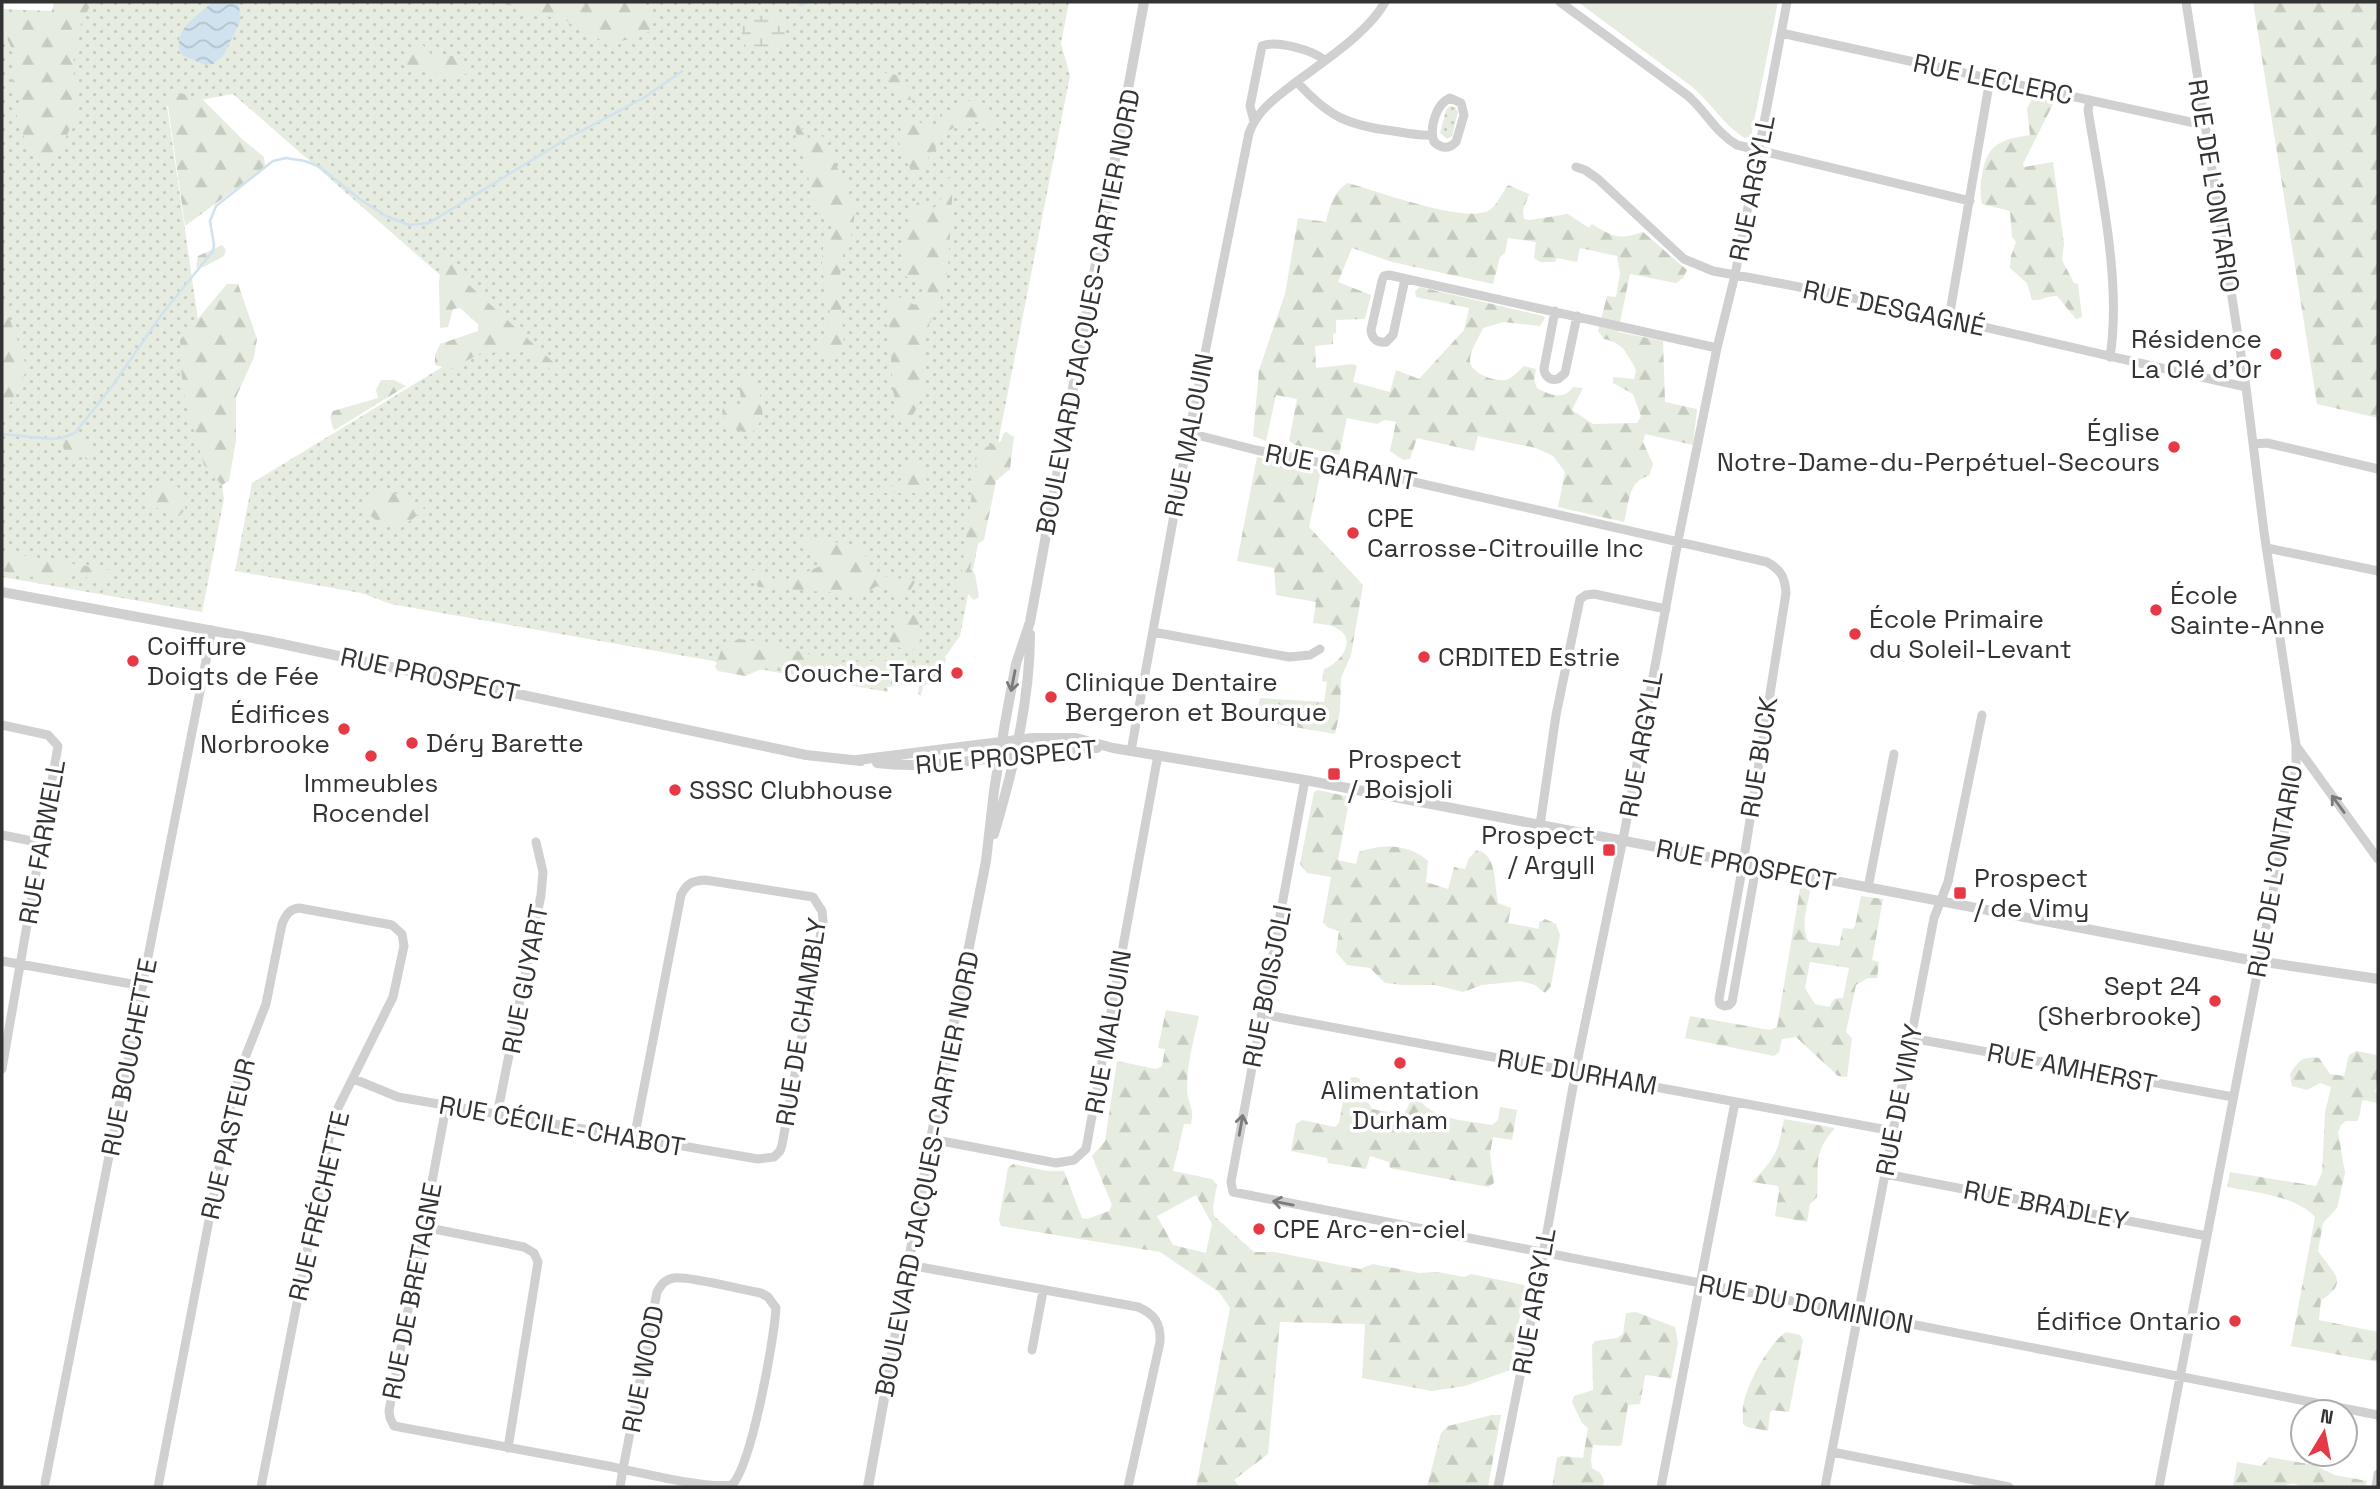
<svg xmlns="http://www.w3.org/2000/svg" width="2380" height="1489" font-family="'Space Grotesk',sans-serif">
<defs>
<pattern id="grass-dots" width="8" height="8" patternUnits="userSpaceOnUse" patternTransform="scale(1.75)"><rect width="8" height="8" fill="#e6ecdf"/><path d="M2 2h.1M6 6h.1" fill="none" stroke="#c6cbc0" stroke-width="1.8" stroke-linecap="round"/></pattern>
<pattern id="forest-firs" width="22" height="20" patternUnits="userSpaceOnUse" patternTransform="scale(1.75)"><rect width="22" height="20" fill="#e6ecdf"/><path d="M5 1l3.5 6h-7zM16 11l3.5 6h-7z" fill="#c6cbc0"/></pattern>
<pattern id="wetland-marsh" width="20" height="14" patternUnits="userSpaceOnUse" patternTransform="scale(1.75)"><rect width="20" height="14" fill="#e6ecdf"/><path d="M1 5h8M5 5V1M11 12h8M15 12V8" fill="none" stroke="#c6cbc0"/></pattern>
<pattern id="water-waves" width="16" height="10" patternUnits="userSpaceOnUse" patternTransform="scale(1.75)"><rect width="16" height="10" fill="#cfe2ee"/><path d="M0 5q4-4 8 0t8 0" fill="none" stroke="#b2c2cd"/></pattern>
</defs>
<rect width="100%" height="100%" fill="#fff"/>
<path fill="url(#grass-dots)" d="M54,2H1069L1061,43L1070,76L960,636L928,681L887,687L888,692L391,604L361,593L235,571L252,483L503,330L233,94L167,106L224,499L202,612L2,577V9L52,11Z
M1450,106L1455,107L1458,112L1452,136L1447,139L1440,133L1446,110Z"/>
<path fill="url(#forest-firs)" fill-rule="evenodd" d="M58,2H92L81,24L73,64L77,110L73,123L52,164H42L29,151L15,110L19,101L12,85L15,56L6,36L2,34V13L54,14Z
M504,2H644L654,21L649,32L613,44L584,34L567,21L521,10Z
M2253,2H2378V418L2317,404Z
M418,40L432,55L454,56L469,74L440,76L424,68L408,70L404,63L411,53L412,41Z
M879,72L904,76L913,106L896,92L884,86Z
M180,93L202,99L242,139L264,157L265,167L185,226L167,99L168,94Z
M973,99L984,103L1000,124L996,128L982,121L963,124L945,132L937,147L929,155L925,174L912,173L899,143L902,116H911L931,130L937,129L943,113Z
M2041,99L2052,101L2053,104L2023,164L2024,167L2053,162L2064,244L2062,260L2074,283L2078,284L2082,317L2076,319L2057,296C2047,295 2042,301 2032,300L2027,283L2010,268L2011,256L2016,242L2012,237L2010,211L1982,204C1980,193 1980,185 1982,175C1987,143 2001,140 2030,135L2027,109L2031,100Z
M791,114L813,144L816,138L823,136L855,207L853,230L843,255L839,283L844,342L828,361L823,358L820,344C845,308 812,278 825,242C826,238 831,233 833,228L818,213Z
M948,177L953,182L948,269L939,304L924,335L922,398L908,424L900,418L893,391L888,308L895,295L915,305L928,291L924,279L914,282L904,275C903,248 902,223 919,200L932,208L939,205Z
M1348,183C1377,191 1462,223 1488,211C1496,207 1502,193 1508,185L1529,194L1523,210L1524,219L1530,220L1568,214L1589,228L1592,224C1613,237 1619,240 1643,232L1687,270L1683,278L1676,283L1630,274L1618,332L1663,341L1665,402L1697,409L1693,445L1645,434L1643,442L1653,464L1649,476C1628,480 1629,504 1624,522L1558,507L1565,472L1553,456L1536,448L1478,436L1474,451L1417,438L1410,459L1403,460L1390,451L1396,422L1385,420L1377,424L1347,418L1339,455L1295,445L1289,441L1297,399L1276,395L1266,441L1253,436L1259,370L1285,294L1298,218L1326,222C1330,206 1333,192 1348,183ZM1508,238L1536,242L1534,258L1541,262H1555L1557,258L1577,262L1580,248L1617,256L1620,273L1616,297L1607,296L1598,331L1604,339C1623,343 1628,354 1636,370L1634,379L1613,377V383L1633,394L1641,416L1637,423L1593,424L1572,410L1583,388L1573,387C1563,401 1550,395 1537,388L1534,380L1536,369L1524,366C1518,371 1513,378 1506,380C1495,382 1469,373 1470,360C1470,350 1479,338 1483,328L1503,322L1540,326L1545,318L1543,316L1420,287L1415,291L1416,297L1469,308L1464,330L1419,379L1396,370L1390,392L1353,382L1357,366L1353,364L1316,368L1315,346L1333,344V334L1336,333V320L1365,319L1371,295L1338,282L1352,248L1392,262L1493,284L1500,257L1505,253Z
M222,245L226,250L224,256L204,267L196,268L198,256Z
M451,257L469,285L563,371L559,375L522,350L479,354L451,369L435,365V355L440,344L478,331V324L460,308L453,309L448,327L440,328L439,283L441,263Z
M227,284H238L257,339L254,357L236,397V441L229,481L222,485L204,465L185,400L181,369L180,340Z
M2,299L24,357L26,372L5,413L2,414Z
M740,375L759,387L763,418L751,434L726,427L722,411L726,404L740,408C743,396 737,387 740,375Z
M381,380H394L406,386L335,430L333,428L330,417L333,411L378,398L376,390Z
M1006,432L1014,437L1010,469L996,481L984,540L974,546L970,569L975,574L979,597L974,600L960,585L977,454L981,449L1001,441L1003,434Z
M75,433L83,435L94,462L64,451L62,438Z
M1257,457L1321,470L1309,527L1363,585L1351,655L1341,678L1340,711L1335,734L1255,720L1260,698L1324,702L1327,682L1322,681L1324,669C1336,665 1353,648 1344,634C1337,625 1323,624 1313,623L1316,602L1276,595L1274,568L1237,561Z
M918,458L929,486L924,493H870L871,488C902,486 898,487 910,459Z
M170,481L179,488L186,510L178,516L149,505L146,494L155,486Z
M380,487L425,506C406,532 382,533 363,507L370,490Z
M808,538L853,545L862,550L875,574L896,579L910,577L915,582L906,597L877,586L867,592L852,594L758,587L749,568C781,588 791,578 823,565V559L806,544Z
M2,552L111,570L116,576L88,583L86,574L73,571L60,579H43L2,571Z
M916,608L922,637L913,651L889,645L891,632L897,627L896,615L907,617Z
M739,639L763,642L839,662L911,660V672L870,687L764,668L745,676L718,671L715,667L723,646Z
M939,654L944,655L946,660L936,680L923,686L921,696L918,694C920,677 926,665 939,654Z
M1318,790L1350,797L1338,860L1356,864L1359,852C1382,843 1410,844 1428,861L1426,882L1448,889L1454,867L1465,869L1469,858L1477,850C1498,855 1494,886 1498,903L1511,908L1508,923L1539,929V922L1545,919L1556,924L1560,935L1551,986L1545,993L1535,985L1521,981L1482,985L1463,992L1435,985H1403L1385,983L1370,968L1347,965L1336,952L1339,931L1327,927L1323,922L1331,877L1307,873L1300,864L1314,792Z
M1801,883L1811,885C1809,901 1799,927 1809,942L1839,946L1843,928L1852,929L1855,926L1861,896L1883,899L1872,960L1879,962L1877,978H1868L1856,985L1846,1032L1852,1038L1847,1077L1838,1076L1796,1037L1782,1039L1779,1052L1774,1056L1685,1038L1690,1016L1770,1030L1777,1027ZM1810,962L1849,968L1843,998C1835,998 1832,999 1830,1007L1815,1004L1805,988Z
M1166,1010L1199,1016C1194,1039 1187,1063 1187,1087C1186,1103 1195,1104 1191,1124H1184L1173,1171L1212,1179L1217,1185L1213,1207L1214,1216L1254,1252H1275L1360,1269L1373,1264L1419,1273L1438,1272L1464,1277L1471,1274L1524,1285L1525,1289L1510,1370L1465,1386L1432,1391L1362,1378L1365,1324L1280,1322L1268,1454L1234,1480L1239,1487H1196L1230,1308L1219,1292L1160,1252L1001,1226L999,1220L1008,1168L1013,1164L1047,1171H1064L1082,1218L1087,1219L1109,1211L1112,1205L1092,1156L1105,1141L1117,1061L1156,1069L1162,1066L1165,1049L1158,1048ZM1196,1195L1212,1224L1206,1253L1173,1245L1157,1216Z
M2378,1047V1080L2375,1092L2378,1093V1103L2363,1100C2359,1107 2362,1114 2357,1121H2346L2341,1125L2338,1132L2345,1173L2337,1208L2323,1223L2318,1251C2332,1272 2351,1282 2321,1300L2319,1320L2378,1332V1362L2291,1346L2315,1217C2296,1196 2254,1192 2227,1187L2230,1172L2316,1186L2322,1173L2325,1113L2331,1087L2320,1083L2307,1090L2292,1086L2290,1074C2299,1060 2303,1056 2319,1058L2330,1074L2344,1076L2349,1055L2356,1051L2377,1055Z
M1355,1077L1360,1079L1361,1090L1372,1109L1403,1115L1408,1107L1411,1095L1416,1096C1434,1121 1464,1120 1492,1125L1498,1120L1500,1107L1517,1110L1512,1140L1493,1137L1490,1154L1494,1183L1488,1187L1390,1168L1389,1162L1370,1156L1366,1169L1328,1163L1327,1158L1291,1151L1296,1124L1302,1120L1335,1127L1339,1123L1347,1079Z
M1784,1119L1835,1128C1811,1156 1820,1164 1817,1197L1810,1204L1807,1222L1775,1216L1779,1191L1778,1186L1752,1182C1776,1157 1778,1152 1784,1119Z
M1636,1312L1675,1327L1678,1343L1671,1379L1647,1375L1645,1376L1640,1404L1628,1405L1622,1443L1620,1446L1593,1445L1591,1460L1592,1468L1600,1473L1604,1480L1603,1487H1552L1557,1458L1561,1456L1583,1458L1588,1428L1582,1423L1572,1402L1574,1396L1593,1390L1592,1345L1595,1341L1617,1338L1623,1334L1626,1313Z
M1786,1332L1800,1335L1803,1340L1789,1412L1773,1410L1770,1413L1768,1431L1747,1427L1743,1424C1743,1417 1742,1409 1744,1402C1748,1382 1769,1344 1786,1332Z
M1492,1415H1501L1488,1487H1427L1441,1433L1448,1426Z
M2269,1457L2314,1465L2335,1475L2367,1481L2365,1487H2303L2293,1483L2281,1487H2233L2237,1462L2261,1466Z"/>
<path fill="url(#wetland-marsh)" d="M778,12L781,13L786,42L783,47L759,49L746,48L740,26L743,20Z"/>
<path fill="#e6ecdf" d="M1578,2H1778L1751,136L1745,138C1723,125 1711,102 1691,86Z"/>
<path fill="url(#water-waves)" d="M213,2H239L240,22L223,56L213,64L205,65L182,55C169,32 198,15 213,2Z"/>
<g fill="none" stroke-linecap="round" stroke-linejoin="round">
<path stroke="#cfe2ee" stroke-width="2.5" d="M800,5L807,2
M2,434L51,439L62,438L75,433L113,385L162,314L213,251L214,245L210,221L216,206L273,161L286,158L305,161L320,167L358,198L386,216L409,225L429,223L563,141L645,97L682,71"/>
<path stroke="#d0d0d0" stroke-width="9" d="M1560,2L1687,95C1705,110 1716,133 1737,145L1970,201
M1781,33L2204,125
M1297,82C1329,117 1347,125 1393,131C1406,133 1419,136 1432,135
M1450,98L1461,103L1464,115L1456,142C1449,149 1442,149 1434,142C1429,128 1436,104 1450,98Z
M2090,100L2088,110C2100,186 2122,282 2110,357
M1254,121L1250,106L1262,46C1276,40 1313,50 1324,60
M1576,167L1585,170L1598,179L1684,259L1713,271C1892,302 2068,348 2246,387
M1405,279L1393,335L1386,342C1377,343 1372,339 1371,330L1382,281L1384,276L1389,275L1717,348
M1555,311L1544,368C1544,376 1550,381 1558,379L1565,373L1577,316
M1949,318L1990,79
M1189,433L1256,450L1383,475L1767,562C1781,570 1785,577 1786,593L1743,864L1719,999L1720,1004L1724,1006L1729,1005L1732,1002L1756,867
M2253,444L2267,443L2378,469
M2267,548L2378,571
M1153,632L1289,657L1310,655L1320,649
M2,725L48,735L58,746L2,1069
M2297,747L2378,859
M1131,751L1189,433L1249,133C1258,109 1276,98 1296,82C1324,61 1369,32 1385,2
M1305,780L1231,1182L1233,1192L2378,1415
M1540,825L1556,715L1580,599L1586,595L1594,594L1666,609
M2,835L42,843
M1868,888L1894,754
M2,961L143,986
M1261,1014L1893,1131
M1911,1038L2233,1097
M354,1079L398,1097L758,1159L774,1157L780,1151L782,1145L823,921L822,911L813,897L705,880C692,881 687,883 681,895L634,1139
M446,1107L389,1411L390,1418L394,1426L608,1466C637,1472 706,1489 732,1485C752,1464 774,1340 776,1308L768,1297L761,1293C742,1290 690,1276 674,1278C665,1279 661,1285 657,1292L623,1469L620,1487
M497,1115L541,895L543,872L536,842
M931,1139L1056,1163L1074,1160L1086,1149L1158,755
M1885,1174L2207,1236
M424,1227L524,1247L534,1253L538,1262L508,1448
M909,1265L1138,1307C1155,1314 1161,1324 1160,1342L1128,1487
M1032,1350L1043,1291
M1832,1452L2009,1487
M45,1483L212,630
M158,1487L232,1100L243,1063L266,1004L282,924C286,915 289,909 299,908L392,925L402,934L404,946L393,997L338,1108L331,1129L261,1487
M1498,1487L1532,1316L1579,1053L1625,829L1678,541L1717,348L1735,275L1787,2
M1661,1487L1735,1102
M1825,1487L1934,918L1948,882L1982,715
M2159,1487L2287,818L2296,766V745L2264,532L2246,387L2186,2
M2376,1487L2378,1474"/>
<path stroke="#d0d0d0" stroke-width="10" d="M2,592L268,641L806,755L861,761
M857,760L1033,738H1076L1113,748L1305,780L2244,959L2378,979
M877,763C950,772 1024,748 1097,748
M994,834C1013,770 1030,701 1030,634
M868,1487L931,1139L986,861L994,791L1005,723L1016,664L1030,622L1144,2"/>
</g>
<defs><path id="oneway-shaft" d="M-6 0H5M1.5-3L5.5 0L1.5 3" fill="none" stroke-width="1.6" stroke-linecap="round" stroke-linejoin="round" transform="scale(1.75)"/></defs>
<g stroke="#7a7a7a">
<use href="#oneway-shaft" transform="translate(1013 681) rotate(101)"/>
<use href="#oneway-shaft" transform="translate(2338 804) rotate(-126)"/>
<use href="#oneway-shaft" transform="translate(1241 1125) rotate(-80)"/>
<use href="#oneway-shaft" transform="translate(1283 1203) rotate(-169)"/>
</g>
<g fill="#e63946" stroke="#fff" stroke-width="2.5">
<circle cx="2276" cy="354" r="7"/>
<circle cx="2174" cy="447" r="7"/>
<circle cx="1353" cy="533" r="7"/>
<circle cx="2156" cy="610" r="7"/>
<circle cx="1855" cy="634" r="7"/>
<circle cx="1424" cy="657" r="7"/>
<circle cx="133" cy="661" r="7"/>
<circle cx="957" cy="673" r="7"/>
<circle cx="1051" cy="697" r="7"/>
<circle cx="344" cy="729" r="7"/>
<circle cx="412" cy="743" r="7"/>
<circle cx="371" cy="756" r="7"/>
<rect x="1327" y="767" width="14" height="14" rx="3.5"/>
<circle cx="675" cy="790" r="7"/>
<rect x="1602" y="843" width="14" height="14" rx="3.5"/>
<rect x="1953" y="886" width="14" height="14" rx="3.5"/>
<circle cx="2215" cy="1001" r="7"/>
<circle cx="1400" cy="1063" r="7"/>
<circle cx="1259" cy="1229" r="7"/>
<circle cx="2235" cy="1321" r="7"/>
</g>
<g text-anchor="middle" stroke-width="7" stroke-linejoin="round" paint-order="stroke">
<g font-size="26" fill="#333" stroke="#fff">
<text transform="translate(1993 79) rotate(12)" y="9">RUE LECLERC</text>
<text transform="translate(2214 186) rotate(81)" y="9">RUE DE L'ONTARIO</text>
<text transform="translate(1752 188) rotate(-79)" y="9">RUE ARGYLL</text>
<text transform="translate(1894 308) rotate(12)" y="9">RUE DESGAGNÉ</text>
<text transform="translate(1088 312) rotate(-79)" y="9">BOULEVARD JACQUES-CARTIER NORD</text>
<text transform="translate(1189 435) rotate(-79)" y="9">RUE MALOUIN</text>
<text transform="translate(1341 467) rotate(11)" y="9">RUE GARANT</text>
<text transform="translate(430 675) rotate(12)" y="9">RUE PROSPECT</text>
<text transform="translate(1641 744) rotate(-80)" y="9">RUE ARGYLL</text>
<text transform="translate(1006 757) rotate(-5)" y="9">RUE PROSPECT</text>
<text transform="translate(1759 757) rotate(-81)" y="9">RUE BUCK</text>
<text transform="translate(42 842) rotate(-80)" y="9">RUE FARWELL</text>
<text transform="translate(1746 865) rotate(11)" y="9">RUE PROSPECT</text>
<text transform="translate(2275 871) rotate(-80)" y="9">RUE DE L'ONTARIO</text>
<text transform="translate(525 979) rotate(-79)" y="9">RUE GUYART</text>
<text transform="translate(1267 986) rotate(-79)" y="9">RUE BOISJOLI</text>
<text transform="translate(801 1022) rotate(-81)" y="9">RUE DE CHAMBLY</text>
<text transform="translate(1108 1032) rotate(-80)" y="9">RUE MALOUIN</text>
<text transform="translate(129 1057) rotate(-79)" y="9">RUE BOUCHETTE</text>
<text transform="translate(2072 1068) rotate(11)" y="9">RUE AMHERST</text>
<text transform="translate(1577 1072) rotate(10)" y="9">RUE DURHAM</text>
<text transform="translate(1899 1100) rotate(-79)" y="9">RUE DE VIMY</text>
<text transform="translate(562 1126) rotate(10)" y="9">RUE CÉCILE-CHABOT</text>
<text transform="translate(228 1139) rotate(-77)" y="9">RUE PASTEUR</text>
<text transform="translate(927 1174) rotate(-79)" y="9">BOULEVARD JACQUES-CARTIER NORD</text>
<text transform="translate(2046 1205) rotate(11)" y="9">RUE BRADLEY</text>
<text transform="translate(319 1206) rotate(-77)" y="9">RUE FRÉCHETTE</text>
<text transform="translate(412 1291) rotate(-79)" y="9">RUE DE BRETAGNE</text>
<text transform="translate(1534 1301) rotate(-80)" y="9">RUE ARGYLL</text>
<text transform="translate(1806 1304) rotate(11)" y="9">RUE DU DOMINION</text>
<text transform="translate(643 1369) rotate(-79)" y="9">RUE WOOD</text>
</g>
<g font-size="26" fill="#333" stroke="#fff" text-anchor="start">
<text x="2262" y="348" text-anchor="end">Résidence<tspan x="2262" dy="30">La Clé d'Or</tspan></text>
<text x="2160" y="441" text-anchor="end">Église<tspan x="2160" dy="30">Notre-Dame-du-Perpétuel-Secours</tspan></text>
<text x="1367" y="527">CPE<tspan x="1367" dy="30">Carrosse-Citrouille Inc</tspan></text>
<text x="2170" y="604">École<tspan x="2170" dy="30">Sainte-Anne</tspan></text>
<text x="1869" y="628">École Primaire<tspan x="1869" dy="30">du Soleil-Levant</tspan></text>
<text x="147" y="655">Coiffure<tspan x="147" dy="30">Doigts de Fée</tspan></text>
<text x="1438" y="666">CRDITED Estrie</text>
<text x="943" y="682" text-anchor="end">Couche-Tard</text>
<text x="1065" y="691">Clinique Dentaire<tspan x="1065" dy="30">Bergeron et Bourque</tspan></text>
<text x="330" y="723" text-anchor="end">Édifices<tspan x="330" dy="30">Norbrooke</tspan></text>
<text x="426" y="752">Déry Barette</text>
<text x="1348" y="768">Prospect<tspan x="1348" dy="30">/ Boisjoli</tspan></text>
<text x="371" y="792" text-anchor="middle">Immeubles<tspan x="371" dy="30">Rocendel</tspan></text>
<text x="689" y="799">SSSC Clubhouse</text>
<text x="1595" y="844" text-anchor="end">Prospect<tspan x="1595" dy="30">/ Argyll</tspan></text>
<text x="1974" y="887">Prospect<tspan x="1974" dy="30">/ de Vimy</tspan></text>
<text x="2201" y="995" text-anchor="end">Sept 24<tspan x="2201" dy="30">(Sherbrooke)</tspan></text>
<text x="1400" y="1099" text-anchor="middle">Alimentation<tspan x="1400" dy="30">Durham</tspan></text>
<text x="1273" y="1238">CPE Arc-en-ciel</text>
<text x="2221" y="1330" text-anchor="end">Édifice Ontario</text>
</g>
</g>
<rect width="2380" height="1489" fill="none" stroke="#333333" stroke-width="7"/>
<g transform="translate(2324 1433) rotate(10)"><circle r="33" fill="#ffffff" stroke="#adadad" stroke-width="2"/>
<path d="M0-5L12 26L0 18L-12 26Z" fill="#e63946"/>
<text y="-10" font-size="19" font-weight="bold" text-anchor="middle" fill="#333333">N</text>
</g>
</svg>
